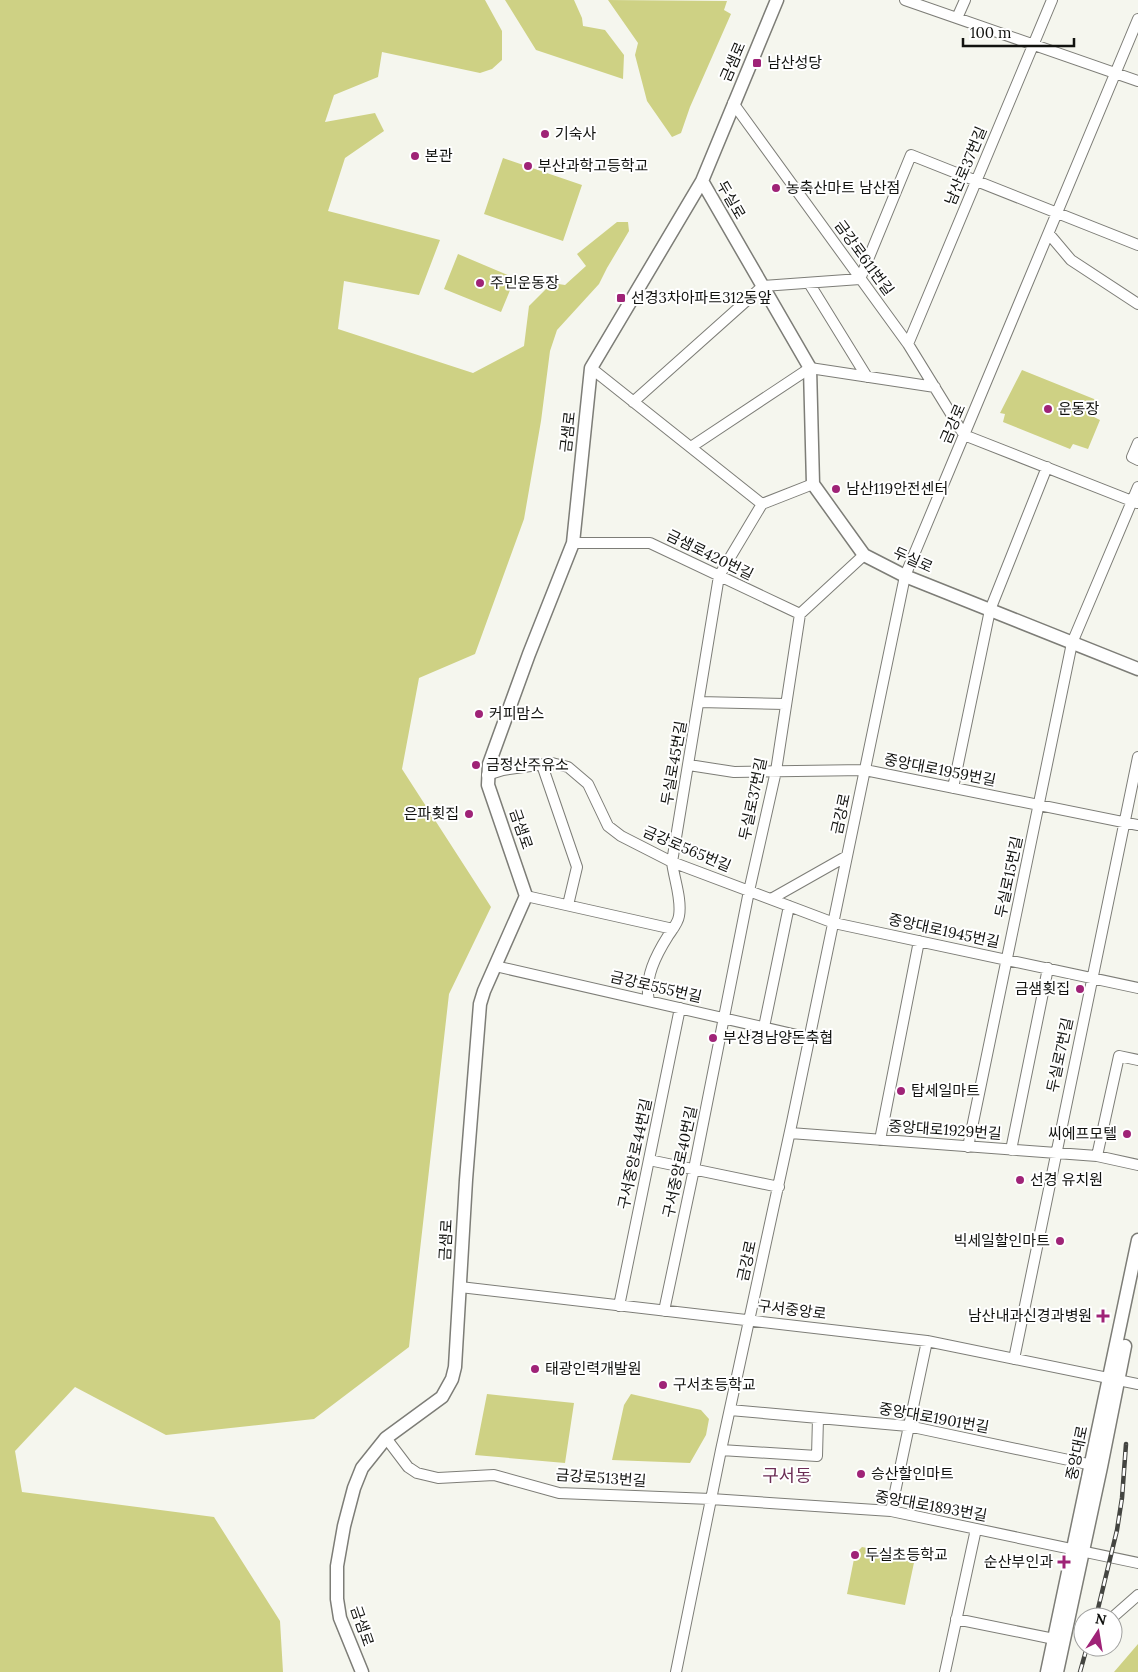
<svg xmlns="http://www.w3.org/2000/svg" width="1138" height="1672" font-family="Lora,'Noto Sans KR',serif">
<rect width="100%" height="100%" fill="#f5f6ee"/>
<path fill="#ced184" d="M0,0H485L502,31V60L492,69L480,73L382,52L378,77L334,95L325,122L375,113L384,131L345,158L328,211L440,240L419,295L344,281L338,329L473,373L524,346L529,306L552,283L565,285L586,266L577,254L617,222H628L629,231L607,268L599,284L557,330L550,351L541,421L524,519L475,654L419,678L402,769L491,907L449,994L409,1347L314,1419L166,1435L75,1387L15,1451L22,1492L214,1517L280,1621L283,1672H0Z
M505,0H574L582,18L583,26L605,30L624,55L623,79L536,50Z
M608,0L727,1L724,10L731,14L690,107L681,133L672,137L647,101L635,55L638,43Z
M503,158L582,185L563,241L484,214Z
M458,254L515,278L501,312L444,289Z
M1022,370L1099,401L1092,412L1094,417L1100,420L1088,449L1073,444L1070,449L1003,422L1005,414L1000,413Z
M487,1394L574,1403L565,1463L475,1455Z
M631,1394L701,1410L709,1419L706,1435L690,1463L612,1460L624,1405Z
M862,1547L915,1558L905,1605L847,1594L855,1554Z
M1138,1644V1672H1114Z"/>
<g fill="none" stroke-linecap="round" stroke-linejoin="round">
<defs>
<path id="minor" d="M905,0L1138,81
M957,18L965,0
M733,103L908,344L964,435L1137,503
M1049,234L1071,260L1138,304
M809,283L867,377
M908,344L1052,0
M591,368L762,504
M633,402L763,286L860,279L911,155L1138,245
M1138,443L1132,457L1138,460
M691,447L810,368L935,387
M573,543H650L800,614
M699,702L785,704
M542,765L577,867L568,905
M689,765L734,772L865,770L1138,825
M487,775L503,770L552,763L568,767L588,784L608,826L621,836L672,862L834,923L1138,988
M953,788L990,610L1047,467
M526,896L673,929
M771,899L847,856
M495,966L810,1038
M649,1001C644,978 656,955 668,936C672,930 678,923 679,916C682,899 674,879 672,862L719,576L762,504L813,484
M764,1027L789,906
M790,1133L1097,1156L1138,1165
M880,1140L919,941
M968,1147L1072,643L1138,487
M1011,1150L1048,968
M1097,1156L1119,1056L1138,1060
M649,1160L779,1187
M460,1287L927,1341L1138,1384
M619,1306L680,1008
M664,1311L694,1169L749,891L776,771L800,614L864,555
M1014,1359L1138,757
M730,1410L908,1426L1097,1466
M386,1438L408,1467L417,1473L438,1478L494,1475L559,1493L711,1499L891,1511L1138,1563
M721,1450L817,1456L818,1418
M891,1511L927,1341
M1113,1617L1138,1595
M956,1619L1054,1639
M676,1672L721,1450L792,1122L905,576L1138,19
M945,1672L976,1529"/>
<path id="major" d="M702,181L810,368L813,484L864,555L905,576L1138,669
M362,1672L340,1618L337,1599V1566L344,1526L354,1488L362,1468L386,1438L442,1397L452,1379L455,1367L466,1180L480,1004L484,991L526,896L488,785L489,764L529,654L573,543L591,368L702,181L777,0
M1047,1672L1138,1240
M1057,1672L1101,1467L1125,1346"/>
</defs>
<use href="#minor" stroke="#7d7d77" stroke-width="12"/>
<use href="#major" stroke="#7d7d77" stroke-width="15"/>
<use href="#minor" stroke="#fff" stroke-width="10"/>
<use href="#major" stroke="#fff" stroke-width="12"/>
<defs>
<path id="rail" d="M1096,1617L1117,1530L1122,1498L1126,1444
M1080,1672L1087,1647"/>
</defs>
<use href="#rail" stroke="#444541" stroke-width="4.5"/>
<use href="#rail" stroke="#fff" stroke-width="2.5" stroke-dasharray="8" stroke-linecap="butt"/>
</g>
<g fill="#9f2377" stroke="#fff" stroke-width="2">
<rect x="752" y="58" width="10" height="10" rx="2.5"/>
<circle cx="545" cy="134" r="5"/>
<circle cx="415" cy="156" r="5"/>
<circle cx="528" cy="166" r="5"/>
<circle cx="776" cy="188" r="5"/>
<circle cx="480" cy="283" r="5"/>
<rect x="616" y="293" width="10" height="10" rx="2.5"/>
<circle cx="1048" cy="409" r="5"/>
<circle cx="836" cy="489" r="5"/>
<circle cx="479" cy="714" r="5"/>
<circle cx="476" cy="765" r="5"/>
<circle cx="469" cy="814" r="5"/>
<circle cx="1080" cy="989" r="5"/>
<circle cx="713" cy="1038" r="5"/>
<circle cx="901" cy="1091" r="5"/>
<circle cx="1127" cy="1134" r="5"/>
<circle cx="1020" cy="1180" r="5"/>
<circle cx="1060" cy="1241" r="5"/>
<path d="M1100.5 1308.5h5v5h5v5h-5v5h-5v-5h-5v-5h5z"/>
<circle cx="535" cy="1369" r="5"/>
<circle cx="663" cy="1385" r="5"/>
<circle cx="861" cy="1474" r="5"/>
<circle cx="855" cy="1555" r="5"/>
<path d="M1061.5 1554.5h5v5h5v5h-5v5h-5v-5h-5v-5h5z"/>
</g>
<g text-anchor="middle" stroke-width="4" stroke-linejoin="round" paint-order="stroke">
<g font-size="15" fill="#11120f" stroke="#fff">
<text transform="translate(733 62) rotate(-67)" y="5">금샘로</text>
<text transform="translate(966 166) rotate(-67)" y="5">남산로37번길</text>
<text transform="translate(731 200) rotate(60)" y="5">두실로</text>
<text transform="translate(864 258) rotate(54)" y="5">금강로611번길</text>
<text transform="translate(953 424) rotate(-67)" y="5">금강로</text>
<text transform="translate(568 432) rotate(-84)" y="5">금샘로</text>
<text transform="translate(710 555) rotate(26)" y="5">금샘로420번길</text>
<text transform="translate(913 560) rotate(24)" y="5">두실로</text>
<text transform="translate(674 763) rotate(-80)" y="5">두실로45번길</text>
<text transform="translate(940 770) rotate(11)" y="5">중앙대로1959번길</text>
<text transform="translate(753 799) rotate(-78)" y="5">두실로37번길</text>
<text transform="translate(841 814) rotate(-78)" y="5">금강로</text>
<text transform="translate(521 829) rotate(71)" y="5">금샘로</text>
<text transform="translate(687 849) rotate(23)" y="5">금강로565번길</text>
<text transform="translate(1009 877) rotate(-78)" y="5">두실로15번길</text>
<text transform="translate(944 931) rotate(12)" y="5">중앙대로1945번길</text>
<text transform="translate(656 987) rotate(13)" y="5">금강로555번길</text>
<text transform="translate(1060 1055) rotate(-78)" y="5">두실로7번길</text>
<text transform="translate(945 1130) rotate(4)" y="5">중앙대로1929번길</text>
<text transform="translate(635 1154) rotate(-78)" y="5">구서중앙로44번길</text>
<text transform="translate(680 1162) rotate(-78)" y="5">구서중앙로40번길</text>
<text transform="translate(446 1240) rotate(-87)" y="5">금샘로</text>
<text transform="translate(747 1261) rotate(-78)" y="5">금강로</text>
<text transform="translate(792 1310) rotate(7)" y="5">구서중앙로</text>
<text transform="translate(934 1418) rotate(10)" y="5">중앙대로1901번길</text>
<text transform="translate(1077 1453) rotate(-78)" y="5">중앙대로</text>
<text transform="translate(601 1478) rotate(4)" y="5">금강로513번길</text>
<text transform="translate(931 1506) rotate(10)" y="5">중앙대로1893번길</text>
<text transform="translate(362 1626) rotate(71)" y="5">금샘로</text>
</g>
<g font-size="15" fill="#11120f" stroke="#fff" text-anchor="start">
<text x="767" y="68">남산성당</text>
<text x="555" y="139">기숙사</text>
<text x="425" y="161">본관</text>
<text x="538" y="171">부산과학고등학교</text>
<text x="786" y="193">농축산마트 남산점</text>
<text x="490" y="288">주민운동장</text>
<text x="631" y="303">선경3차아파트312동앞</text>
<text x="1058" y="414">운동장</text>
<text x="846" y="494">남산119안전센터</text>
<text x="489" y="719">커피맘스</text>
<text x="486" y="770">금정산주유소</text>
<text x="459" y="819" text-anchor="end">은파횟집</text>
<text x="1070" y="994" text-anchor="end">금샘횟집</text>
<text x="723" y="1043">부산경남양돈축협</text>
<text x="911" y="1096">탑세일마트</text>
<text x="1117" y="1139" text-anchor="end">씨에프모텔</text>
<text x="1030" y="1185">선경 유치원</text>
<text x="1050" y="1246" text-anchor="end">빅세일할인마트</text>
<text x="1092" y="1321" text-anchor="end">남산내과신경과병원</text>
<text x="545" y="1374">태광인력개발원</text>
<text x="673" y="1390">구서초등학교</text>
<text x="871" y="1479">승산할인마트</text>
<text x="865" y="1560">두실초등학교</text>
<text x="1053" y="1567" text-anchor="end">순산부인과</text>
</g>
<g font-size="18" fill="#6b2d54" stroke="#fff">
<text x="787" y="1482">구서동</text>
</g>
</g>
<g transform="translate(1098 1632) rotate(12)"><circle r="24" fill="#ffffff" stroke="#a0a09f"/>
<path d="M0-4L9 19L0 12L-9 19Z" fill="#9f2377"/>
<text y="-8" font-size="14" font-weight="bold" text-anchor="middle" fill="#11120f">N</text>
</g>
<path d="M963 38v8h111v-8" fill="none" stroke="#11120f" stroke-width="2.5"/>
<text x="970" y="38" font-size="15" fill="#11120f" stroke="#ffffff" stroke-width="4" paint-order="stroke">100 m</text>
</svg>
